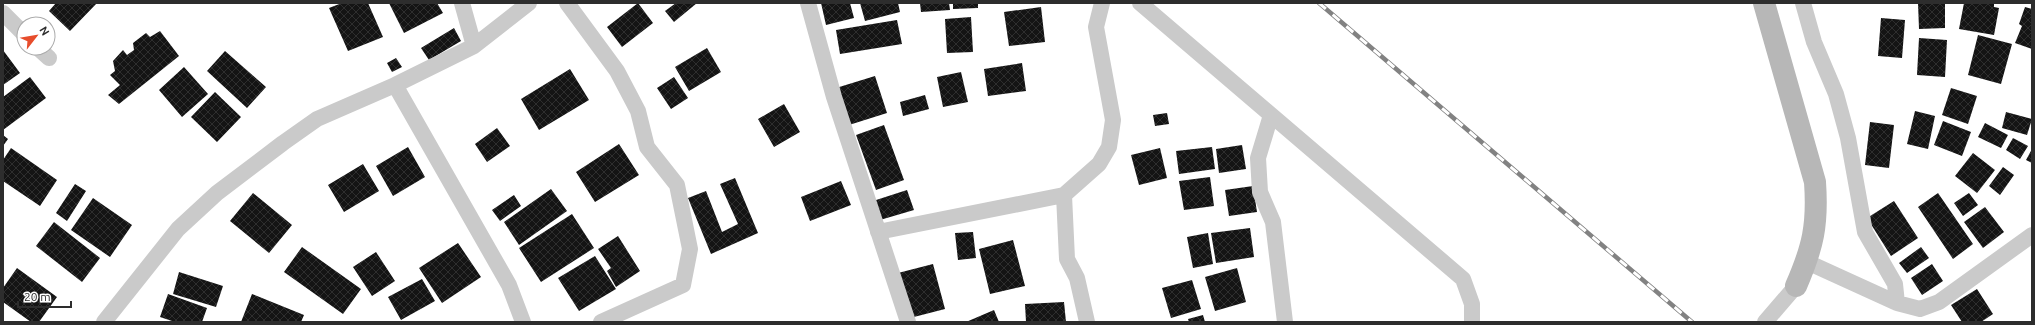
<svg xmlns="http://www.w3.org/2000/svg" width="2035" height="325" font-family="Ubuntu,sans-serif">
<defs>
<pattern id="building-cross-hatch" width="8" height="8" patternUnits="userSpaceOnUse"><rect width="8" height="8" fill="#141414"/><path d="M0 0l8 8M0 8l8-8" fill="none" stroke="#2e2e2e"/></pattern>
</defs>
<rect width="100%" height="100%" fill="#fff"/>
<path fill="url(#building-cross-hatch)" d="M56,3H97L70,31L49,11Z
M342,3H368L383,37L348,51L329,8Z
M389,3H437L443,13L404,33Z
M638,3L653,23L622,47L607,27Z
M676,3H697L674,22L665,11Z
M821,3H850L854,18L826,25Z
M860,3H898L900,12L865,21Z
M920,3H949L950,10L921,12Z
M953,3H978V8L953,9Z
M1918,3H1945V28L1919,29Z
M1964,3H1994V7L1999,8L1994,35L1959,29Z
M1041,7L1045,42L1009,46L1004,12Z
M2025,7L2032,9V49L2015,43L2022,26L2019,24Z
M971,17L973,52L947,53L945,19Z
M1881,18L1905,20L1902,58L1878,56Z
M897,20L902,44L840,54L836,30Z
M454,28L461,41L429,60L421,48Z
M160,31L179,56L119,104L108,95L120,85L110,75L115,71L113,61L123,50L127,55L134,50L133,43L146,33L150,37Z
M1978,35L2012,44L2001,84L1968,75Z
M1919,38L1947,40L1945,77L1917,75Z
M707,48L721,72L689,91L675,67Z
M3,50L20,73L3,85Z
M225,51L266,87L247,108L207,71Z
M396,58L402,67L392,72L387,63Z
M1022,63L1026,91L988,96L984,69Z
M184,67L208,94L182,117L159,90Z
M570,69L589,100L539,130L521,99Z
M961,72L968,102L943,107L937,77Z
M875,76L887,113L849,125L836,88Z
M30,77L46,98L3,130V97Z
M674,77L688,98L671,109L657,88Z
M1951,88L1977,96L1968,124L1942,115Z
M215,92L241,117L217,142L191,117Z
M925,95L929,109L903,116L900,102Z
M784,104L800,132L774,147L758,119Z
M1915,111L1935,116L1928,149L1907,144Z
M2006,112L2032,119L2027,135L2002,128Z
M1167,113L1169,124L1155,126L1153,115Z
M1943,121L1971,132L1962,156L1934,145Z
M1870,122L1894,125L1889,168L1865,165Z
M1985,123L2008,135L2001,148L1978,137Z
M884,125L904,180L876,190L856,135Z
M497,128L510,146L487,162L475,144Z
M3,135L8,139L3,146Z
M2013,138L2028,146L2020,159L2006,150Z
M619,144L639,175L595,202L576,172Z
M1242,145L1246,169L1219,173L1216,149Z
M408,147L425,177L393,196L376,166Z
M1212,147L1215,169L1179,174L1176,151Z
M11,148L57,180L40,206L3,181V160Z
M1160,148L1167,178L1139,185L1131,155Z
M2032,149V163L2026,160Z
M1973,153L1995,170L1977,193L1955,176Z
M363,164L379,191L344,212L328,185Z
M2003,167L2014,175L2000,195L1989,186Z
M1210,177L1214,206L1184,210L1179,181Z
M735,178L758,233L711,254L688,198L706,191L722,232L738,224L720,184Z
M841,181L851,205L810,221L801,197Z
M75,184L86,191L67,221L56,213Z
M1253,186L1257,212L1229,216L1225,190Z
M551,189L567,211L519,245L504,222Z
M907,190L914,210L880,220L873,201Z
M253,193L292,225L269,253L230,221Z
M1938,193L1973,244L1953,259L1918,207Z
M1969,193L1978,205L1963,216L1954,203Z
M514,195L521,206L500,221L492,210Z
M93,198L132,225L110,257L71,230Z
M1894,201L1918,238L1891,256L1867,218Z
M1985,207L2004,232L1983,248L1964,222Z
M572,214L594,248L541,282L519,248Z
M54,222L100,258L82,282L36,246Z
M1250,228L1254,257L1216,263L1211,233Z
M973,232L976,258L958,260L955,233Z
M1208,233L1213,264L1193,268L1187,237Z
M618,236L640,271L616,287L607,271L611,268L598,249Z
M1013,240L1025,286L990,294L979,249Z
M458,243L481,277L442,303L419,268Z
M302,247L361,289L343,314L284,272Z
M1921,247L1929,258L1907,273L1899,263Z
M376,252L395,281L372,296L353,267Z
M595,256L616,289L579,311L558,278Z
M933,264L945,309L910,318L898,273Z
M1932,264L1943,281L1922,295L1911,278Z
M17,268L57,297L39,322H31L3,302V288Z
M1237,268L1246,302L1215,311L1205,277Z
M179,272L223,286L216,307L173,294Z
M422,279L435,301L401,320L388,297Z
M1192,280L1201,309L1171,318L1162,288Z
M1977,289L1993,314L1981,322H1962L1951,305Z
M168,294L207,308L202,322H175L160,317Z
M252,294L304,315L301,322H241Z
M1064,302L1066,322H1026L1025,304Z
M994,310L999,322H966Z
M1203,315L1205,322H1189L1188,319Z"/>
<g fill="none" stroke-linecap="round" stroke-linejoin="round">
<path stroke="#cacaca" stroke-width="16" d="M462,3L474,46
M567,3L617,71L638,111L647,147L677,185L690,249L683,285L601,322
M808,3L834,97L908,322
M1140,3L1463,279L1472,304V322
M1803,3L1814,42L1836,94L1848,138L1865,232L1895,284L1897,303
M3,13L24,34
M38,48L49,58
M395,85L509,285L523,322
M1271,115L1258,158L1260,192L1273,222L1285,322
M1064,195L1067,259L1077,278L1087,322
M878,232L1064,195L1099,164L1109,147L1113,120L1096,27L1102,3
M1807,262L1897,303L1920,309L1939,302L2032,235
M104,322L178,229L217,193L283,143L317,119L395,85L474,46L529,3
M1765,322L1796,286"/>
<path stroke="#b7b7b7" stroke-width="22" d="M1764,3L1815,182C1818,225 1813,247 1796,286"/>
<defs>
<path id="rail" d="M1319,3L1692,322"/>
</defs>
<use href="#rail" stroke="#828282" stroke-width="4.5"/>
<use href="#rail" stroke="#fff" stroke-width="3" stroke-dasharray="9" stroke-linecap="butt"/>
</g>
<rect width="2035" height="325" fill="none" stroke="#2d2d2d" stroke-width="8"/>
<g transform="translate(36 36) rotate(59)"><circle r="19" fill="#ffffff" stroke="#ababab"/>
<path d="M0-3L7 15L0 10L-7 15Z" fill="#e74d2c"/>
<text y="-6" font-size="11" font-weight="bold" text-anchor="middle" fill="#2d2d2d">N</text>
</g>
<path d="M18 301v6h53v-6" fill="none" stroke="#2d2d2d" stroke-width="2"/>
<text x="24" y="301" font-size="12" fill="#2d2d2d" stroke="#ffffff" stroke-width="3" paint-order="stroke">20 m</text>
</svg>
